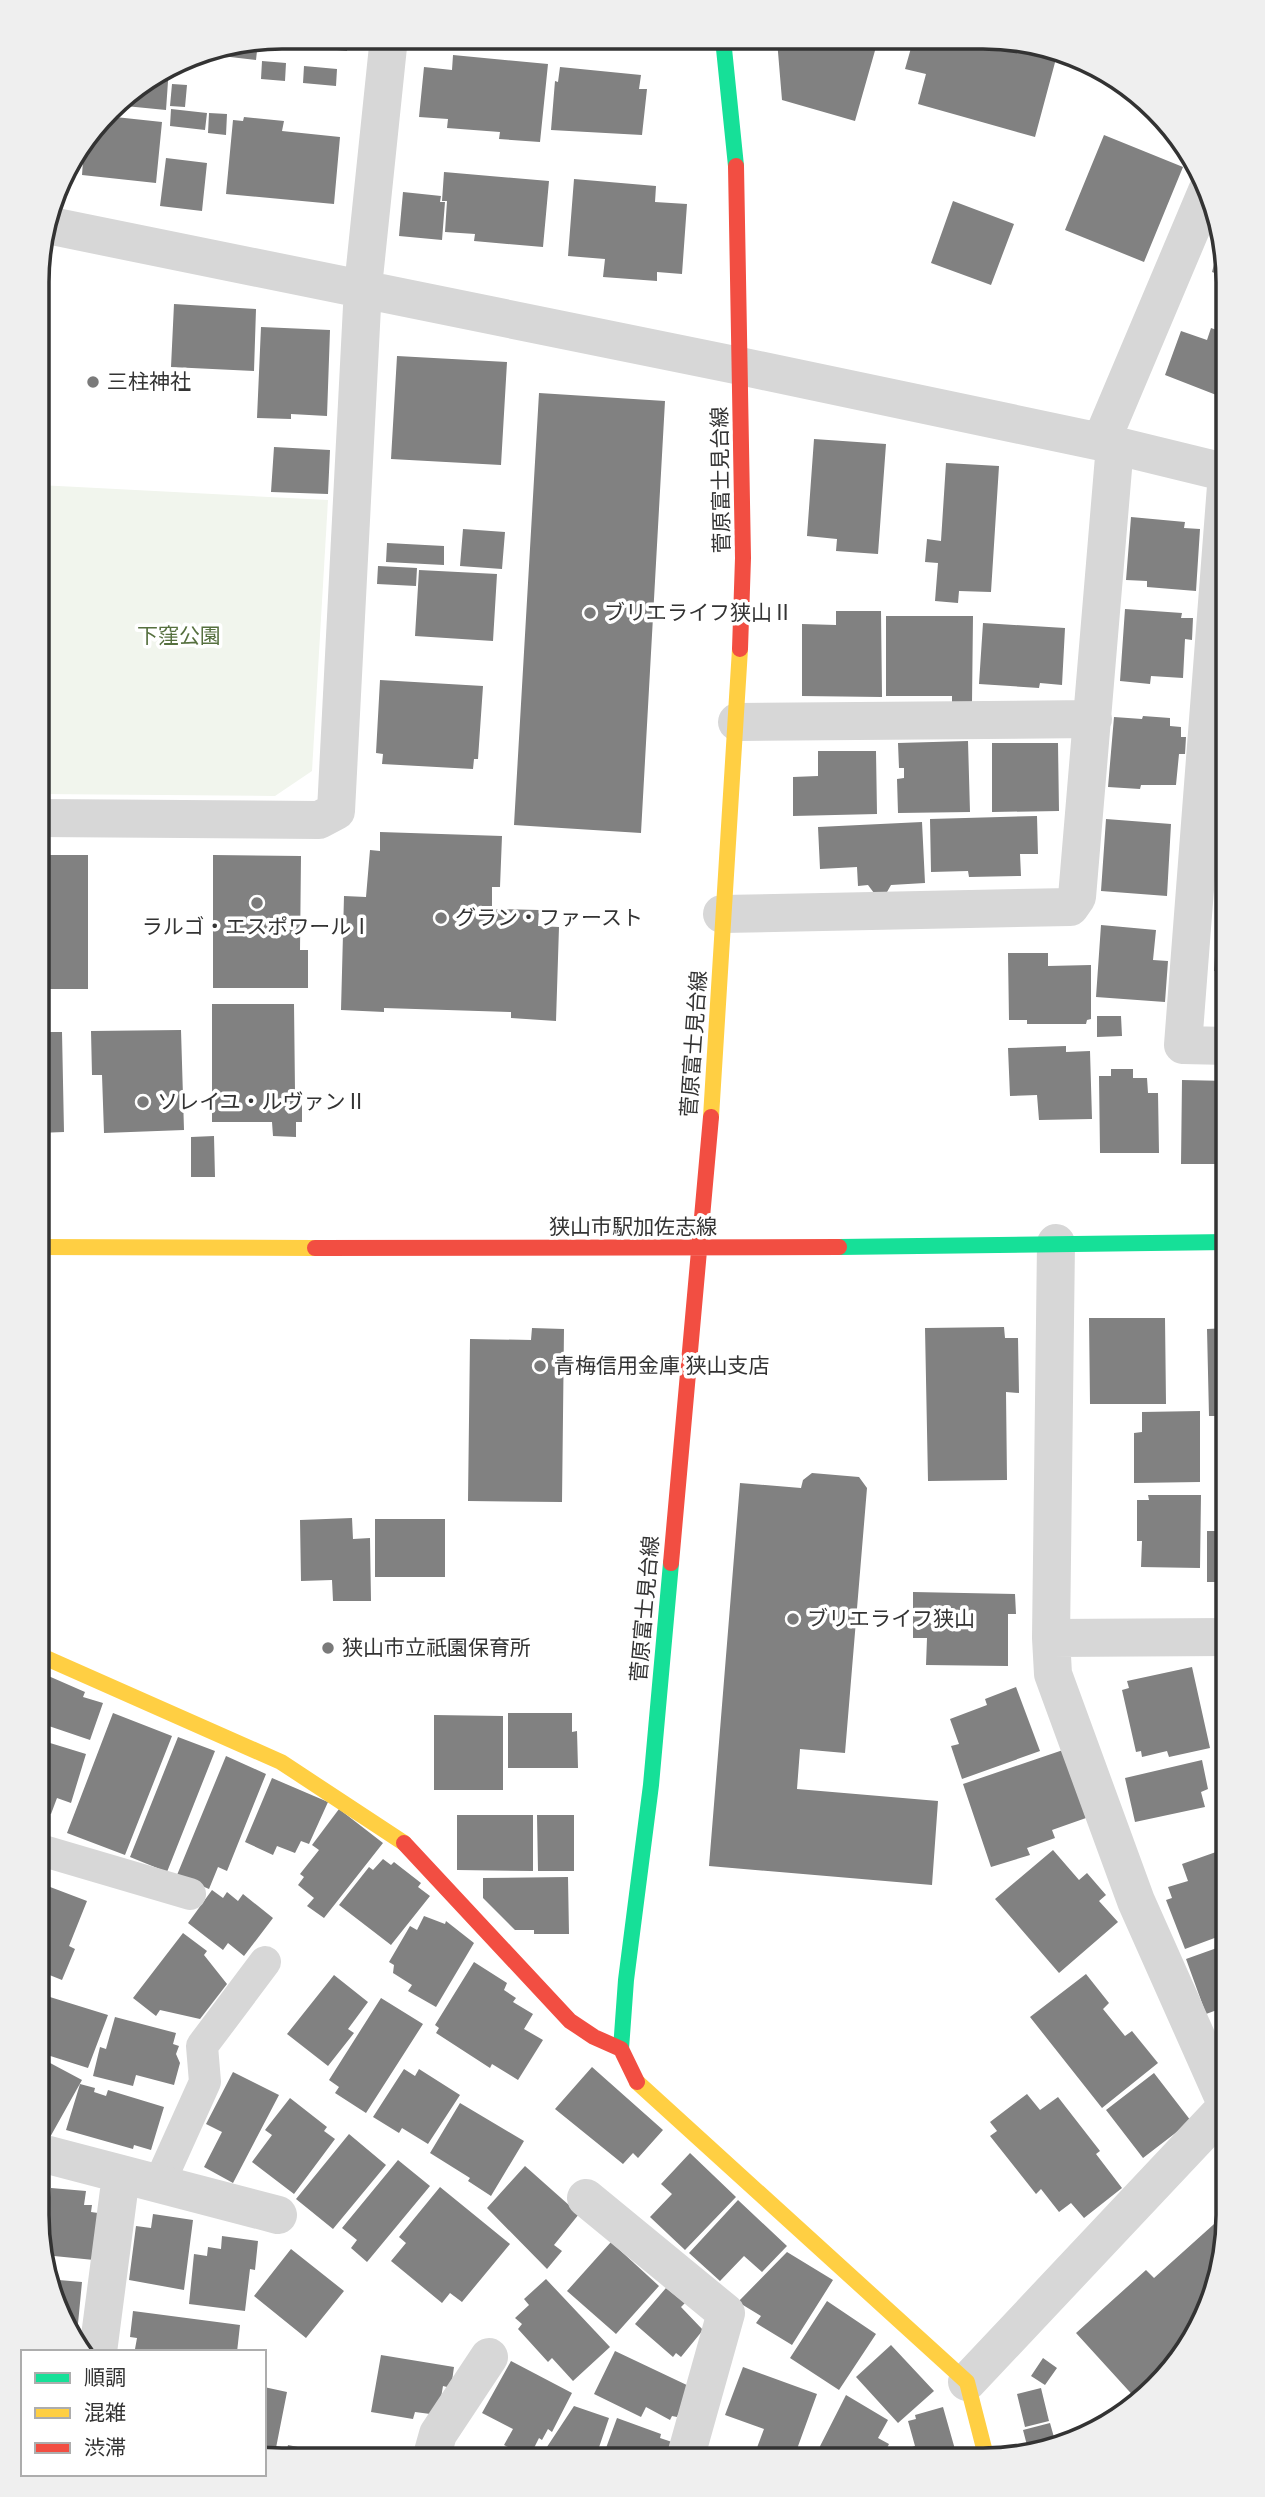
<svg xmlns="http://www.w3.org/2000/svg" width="1265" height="2497" font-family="'Fira Sans','Noto Sans JP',sans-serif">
<rect width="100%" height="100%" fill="#fff"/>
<path fill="#f1f5ed" d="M39,485L328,500L312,771L275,796L38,794Z"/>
<path fill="#818181" d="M282,37H348L347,51L264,43V40Z
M777,40H878L855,121L782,100Z
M913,41H1030L1057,55L1035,137L918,104L926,74L905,69Z
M258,42L256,60L213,55L212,61L185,58Z
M453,55L548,64L540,142L499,139L500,132L447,128L448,119L419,117L424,67L452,70Z
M262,61L286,63L285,81L261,79Z
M304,66L337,69L336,86L303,83Z
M169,67L166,110L115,105L120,98Z
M560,67L641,75L639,89H647L642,135L551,130L555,81L558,82Z
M172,84L187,85L185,107L170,106Z
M171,109L207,113L205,130L170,126Z
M209,113L227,114L226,135L208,133Z
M106,116L162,122L156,183L82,175L84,147H89L90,138L96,130H100Z
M244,117L284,121L282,131L340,137L334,204L226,194L233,120L243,121Z
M1104,135L1183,167L1144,262L1065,230Z
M166,158L207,163L202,211L160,206Z
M444,172L549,181L543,247L474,241L475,234L445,232L447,201H442Z
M574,179L656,186L655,202L687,204L682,274L657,272V281L603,277L605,259L568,256Z
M403,192L441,196L440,202H445L442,240L399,236Z
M953,201L1014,224L991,285L931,263Z
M1221,237L1228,278L1212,272Z
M174,304L256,309L254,371L171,367Z
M261,327L330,330L327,416L291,414V419L257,418Z
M1211,328L1228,334V388L1224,398L1165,375L1181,331L1207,340Z
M397,356L507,362L501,465L391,459Z
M539,393L665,401L641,833L514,825Z
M814,439L886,444L878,554L836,551L837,539L807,536Z
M274,447L330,450L328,494L271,492Z
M946,463L999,466L991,592L959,591L958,603L935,601L938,563L925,562L927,539L941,541Z
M1131,517L1185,522L1184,528L1200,529L1196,591L1147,587V581L1126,580Z
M463,529L505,532L502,569L460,566Z
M387,543L444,546V565L386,562Z
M378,566L417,568L416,586L377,584Z
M419,570L497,574L493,641L415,636Z
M1125,609L1182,613L1181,618H1193L1192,640L1185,639L1183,678L1151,676L1150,684L1120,681Z
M836,611H881L882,697L802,696V624L836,625Z
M886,616H973L972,703H952V696H886Z
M983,623L1065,628L1062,685L1040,683L1039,688L979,684Z
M380,680L483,686L478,759H474L473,769L382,764L383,754L376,753Z
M1143,716L1170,718V726L1181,727V737H1186L1185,754H1179L1176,785H1141L1140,789L1108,787L1114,717L1142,719Z
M968,741L970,812L898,813L897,779L904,778V768H899L898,743Z
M992,743H1058L1059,811L992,812Z
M818,751H876L877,814L793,816V777L818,776Z
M1037,816L1038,854H1020L1021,876L969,877L968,871L931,872L930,819Z
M1106,819L1171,824L1167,896L1101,891Z
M922,822L925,883L891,885L887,892L874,893L868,885L858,886L857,867L820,869L818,827Z
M380,832L502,836L500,887H492V909L539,910L538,926L559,927L556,1021L511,1018V1012L384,1008V1012L341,1010L344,896L366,897L370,850L380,851Z
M38,855H88V989H38Z
M213,855L301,856L300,950H308V988H213Z
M1218,913H1228V972L1214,971Z
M1101,925L1156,930L1153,960L1168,961L1165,1002L1096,997Z
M1008,953H1048V966L1091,965V1019L1087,1020L1086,1024H1027V1020H1009Z
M212,1004H294L295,1091L302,1090V1122H296V1137L273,1136L272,1122H212Z
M1097,1016H1121L1122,1036L1097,1037Z
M181,1030L184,1130L104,1133L102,1075H92L91,1031Z
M38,1032H62L64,1132L38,1133Z
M1066,1046V1052L1090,1051L1092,1119L1039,1120L1037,1095L1010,1096L1008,1048Z
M1111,1069H1133V1078H1147L1148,1093H1158L1159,1153H1100L1099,1076H1111Z
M1182,1080L1228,1081V1164H1181Z
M214,1136L215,1177H191V1137Z
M1089,1318H1165L1166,1404H1090Z
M1004,1327L1005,1338H1018L1019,1393L1006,1392L1007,1480L928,1481L925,1328Z
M532,1328L564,1329L562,1502L468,1501L470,1339L531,1340Z
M1228,1328V1416H1209L1207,1329Z
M1200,1411V1482L1134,1483V1433L1142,1432V1412Z
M812,1473L859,1477L867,1488L845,1753L800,1749L797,1789L938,1801L932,1885L709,1866L740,1483L801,1488L803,1480Z
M1148,1495H1201L1200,1568L1141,1567L1142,1541H1137V1500H1149Z
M352,1518L353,1539L370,1538L371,1601H333L332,1580L301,1581L300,1520Z
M375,1519H445V1577H375Z
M1207,1531H1228V1582H1207Z
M913,1592L1015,1594L1016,1614H1008V1666L926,1665L927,1638H913Z
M1192,1667L1210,1748L1169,1757L1167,1751L1142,1757L1141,1751L1136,1752L1122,1690L1129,1688L1127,1681Z
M37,1671L85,1692L83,1697L103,1703L90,1740L37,1722Z
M1016,1687L1040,1751L962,1779L951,1746L959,1744L950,1719L987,1705L985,1699Z
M113,1713L172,1736L125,1855L67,1833Z
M508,1713H572V1732L577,1731L578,1768H508Z
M434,1715L503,1716V1790H434Z
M178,1737L215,1751L167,1872L130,1857Z
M37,1739L86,1754L71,1803L57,1798L51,1814L37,1810Z
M1063,1750L1086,1818L1052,1830L1055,1838L1027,1848L1030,1855L991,1867L963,1784Z
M1224,1753L1228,1754V1799L1217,1797Z
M226,1756L266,1774L227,1871L218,1867L209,1889L177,1875Z
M1202,1760L1208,1789L1201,1792L1205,1807L1135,1822L1125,1778Z
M272,1778L328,1802L309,1844L301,1841L295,1853L277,1846L273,1855L245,1842Z
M339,1809L383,1843L324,1918L307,1906L314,1898L298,1885L304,1877L300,1874L319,1850L312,1845Z
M457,1815H533V1871L457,1870Z
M537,1815H574V1871H538Z
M1228,1832V1860H1227L1219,1835Z
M1053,1850L1079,1880L1087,1873L1106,1895L1099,1901L1118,1922L1059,1973L995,1899Z
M1216,1852L1228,1883V1933L1185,1949L1166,1900L1172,1898L1168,1887L1188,1881L1182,1864Z
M383,1859L391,1865L394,1862L421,1883L418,1887L430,1896L391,1945L339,1905L369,1867L373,1870Z
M568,1877L569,1934H534V1930H515L483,1898V1878Z
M37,1882L87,1901L69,1946L75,1949L62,1980L37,1970Z
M212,1890L223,1898L227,1892L238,1901L243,1894L273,1918L244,1956L228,1943L223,1950L188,1923Z
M424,1916L445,1924L446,1921L474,1943L436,2007L408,1991L412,1985L393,1973L394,1965L389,1962L410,1926L417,1930Z
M183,1933L207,1951L204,1955L227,1984L200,2019L160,2010L156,2016L133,1998Z
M1228,1944V2006L1206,2014L1186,1959Z
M474,1962L507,1983L504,1990L516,1998L513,2002L533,2014L524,2029L543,2040L518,2080L492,2064L490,2068L436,2033L439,2028L435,2025Z
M1086,1974L1109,2003L1103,2009L1125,2036L1132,2031L1158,2063L1102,2108L1030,2017Z
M334,1975L368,2002L348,2029L354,2033L328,2066L287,2034Z
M37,1993L108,2015L88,2068L41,2053L42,2049L37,2048Z
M381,1998L423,2024L366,2113L335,2093L339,2087L329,2080Z
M115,2017L176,2033L173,2044L179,2046L176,2054L180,2063L174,2085L136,2075L133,2086L93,2076L100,2047L106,2049Z
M37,2056L82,2080L49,2139L37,2133Z
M592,2067L663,2130L638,2158L633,2153L623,2164L555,2109Z
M404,2069L415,2076L419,2069L460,2095L428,2144L402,2128L399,2133L373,2117Z
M233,2072L279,2095L233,2183L204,2167L222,2132L206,2124Z
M1154,2073L1191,2121L1143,2158L1106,2110Z
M80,2084L95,2088L94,2092L106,2096L108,2090L164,2107L151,2150L134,2145L133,2149L66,2130Z
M1027,2094L1040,2110L1058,2097L1100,2151L1096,2154L1122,2188L1084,2218L1071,2203L1059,2212L1041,2189L1036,2194L990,2136L997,2131L990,2122Z
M290,2098L327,2127L324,2131L335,2139L294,2194L252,2162L272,2135L265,2130Z
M460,2103L524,2141L491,2196L468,2181L470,2178L430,2153Z
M349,2134L386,2165L333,2229L296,2199Z
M690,2153L736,2197L685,2250L650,2217L672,2194L661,2184Z
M398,2160L430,2186L367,2262L351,2248L357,2240L342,2228Z
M525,2166L579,2214L554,2245L562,2251L547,2269L487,2208Z
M37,2184L48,2185L42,2240L37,2215Z
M440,2187L510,2244L462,2302L450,2293L442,2303L391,2261L406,2243L399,2237Z
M51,2188L86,2191L84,2205H92L91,2212L98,2213L94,2260L44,2255Z
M738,2200L787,2246L762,2272L744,2256L720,2281L689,2253Z
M153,2214L193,2220L184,2290L129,2280L136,2226L151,2228Z
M1223,2216L1228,2221V2231L1210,2308L1177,2364L1138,2401L1076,2333L1146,2270L1154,2278Z
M222,2236L258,2241L255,2270L250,2269L245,2311L189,2304L194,2254L207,2256L208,2247L221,2249Z
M611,2242L659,2286L616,2334L567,2291Z
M291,2249L344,2291L306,2338L254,2296Z
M787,2252L833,2280L792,2345L756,2323L761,2316L738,2302Z
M47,2279L82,2282L77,2334L50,2293Z
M546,2279L610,2347L573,2381L552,2358L548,2362L518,2329L522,2324L515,2318L529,2305L524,2299Z
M666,2288L685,2303L681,2307L703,2330L681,2357L676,2353L673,2357L635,2324Z
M827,2301L876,2334L839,2390L790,2358Z
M133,2311L240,2325L237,2352L135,2349L137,2338L130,2337Z
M891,2345L934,2391L898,2423L856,2377Z
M615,2351L691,2387L677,2417L672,2416L670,2420L646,2407L641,2417L594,2394Z
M381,2355L454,2367L451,2388L443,2386L438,2415L415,2412L413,2419L371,2412Z
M1043,2358L1057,2368L1045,2385L1031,2376Z
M511,2361L572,2393L552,2432L548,2429L542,2440L539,2438L529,2458L504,2445L513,2429L482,2413Z
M743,2367L817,2394L793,2460H773L755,2453L764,2429L725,2415Z
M264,2387L287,2392L274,2458H264Z
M1041,2388L1049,2421L1025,2427L1017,2394Z
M846,2395L888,2420L878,2438L889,2444L881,2460H813Z
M574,2406L609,2418L595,2459H539Z
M943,2407L958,2460H913L909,2448L915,2446L908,2421L916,2419L915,2415Z
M617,2418L661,2434L660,2438L672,2442L665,2459H602Z
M1050,2423L1057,2448L1029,2453L1023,2430Z
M288,2445L323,2452L321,2458H285Z"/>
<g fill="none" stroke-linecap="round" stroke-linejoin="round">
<path stroke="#d7d7d7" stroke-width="32" d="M37,1849L190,1894
M159,2184L205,2082L202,2046L265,1962"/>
<path stroke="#d7d7d7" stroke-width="38" d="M47,225L740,366L1101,442L1228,473
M1101,442L1207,191
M1227,473L1183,1045L1228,1046
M737,722L1093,719
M38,818L319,820L336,811L363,287L389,37
M722,914L1070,907L1077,897L1115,445
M1056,1243L1051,1638L1053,1674L1136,1901L1228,2108
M1051,1638L1228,1637
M37,2152L278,2215
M586,2198L726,2313L685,2459
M98,2352L121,2175
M967,2382L1226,2107
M431,2459L438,2434L489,2357"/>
<path stroke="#16e098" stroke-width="16" d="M723,39L736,166
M839,1247L1228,1242
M621,2049L626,1980L651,1785L671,1563"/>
<path stroke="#ffcf43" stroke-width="16" d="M711,1117L740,649
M38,1247L315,1248
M37,1654L281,1762L404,1843
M637,2082L967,2382L987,2460"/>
<path stroke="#f24e42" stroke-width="16" d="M736,166L743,558L740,649
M315,1248L839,1247
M671,1563L711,1117
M404,1843L570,2021L594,2037L621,2049L637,2082"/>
</g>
<g fill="#7a7a7a" stroke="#fff" stroke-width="2.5">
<circle cx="93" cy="382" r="7"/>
<circle cx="590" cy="613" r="7"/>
<circle cx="257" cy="903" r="7"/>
<circle cx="441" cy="918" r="7"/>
<circle cx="143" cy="1102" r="7"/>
<circle cx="540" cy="1366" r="7"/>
<circle cx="793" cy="1619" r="7"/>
<circle cx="328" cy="1648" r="7"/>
</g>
<g text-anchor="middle" stroke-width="7" stroke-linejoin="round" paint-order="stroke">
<g font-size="21" fill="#333" stroke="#fff" text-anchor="start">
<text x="107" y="389">三柱神社</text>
<text x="604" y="620">ブリエライフ狭山Ⅱ</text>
<text x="455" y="925">グラン・ファースト</text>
<text x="257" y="934" text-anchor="middle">ラルゴ・エスポワールⅠ</text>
<text x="157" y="1109">ソレイユ・ルヴァンⅡ</text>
<text x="554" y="1373">青梅信用金庫 狭山支店</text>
<text x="807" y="1626">ブリエライフ狭山</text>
<text x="342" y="1655">狭山市立祇園保育所</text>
</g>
<g font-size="21" fill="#333" stroke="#fff">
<text transform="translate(721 480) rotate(-91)" y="7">菅原富士見台線</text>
<text transform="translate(694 1044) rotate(-86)" y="7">菅原富士見台線</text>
<text x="633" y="1234">狭山市駅加佐志線</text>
<text transform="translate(645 1609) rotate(-85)" y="7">菅原富士見台線</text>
</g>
<g font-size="21" fill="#56703f" stroke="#fff">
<text x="179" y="643">下窪公園</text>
</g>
</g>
<path d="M0 0H1265V2497H0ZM282 49H983A233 233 0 0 1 1216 282V2215A233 233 0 0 1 983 2448H282A233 233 0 0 1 49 2215V282A233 233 0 0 1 282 49Z" fill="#efefef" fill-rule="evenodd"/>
<path fill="none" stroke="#333" stroke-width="3.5" d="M282 49H983A233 233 0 0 1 1216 282V2215A233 233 0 0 1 983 2448H282A233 233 0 0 1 49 2215V282A233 233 0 0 1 282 49Z"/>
<rect x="21" y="2350" width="245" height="126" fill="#ffffff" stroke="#adadad" stroke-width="2"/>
<rect x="35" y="2373" width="35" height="10" fill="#16e098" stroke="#adadad" stroke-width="2"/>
<text x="84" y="2385" font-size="21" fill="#333333">順調</text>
<rect x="35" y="2408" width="35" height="10" fill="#ffcf43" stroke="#adadad" stroke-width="2"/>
<text x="84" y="2420" font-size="21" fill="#333333">混雑</text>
<rect x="35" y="2443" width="35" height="10" fill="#f24e42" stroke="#adadad" stroke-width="2"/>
<text x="84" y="2455" font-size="21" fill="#333333">渋滞</text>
</svg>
